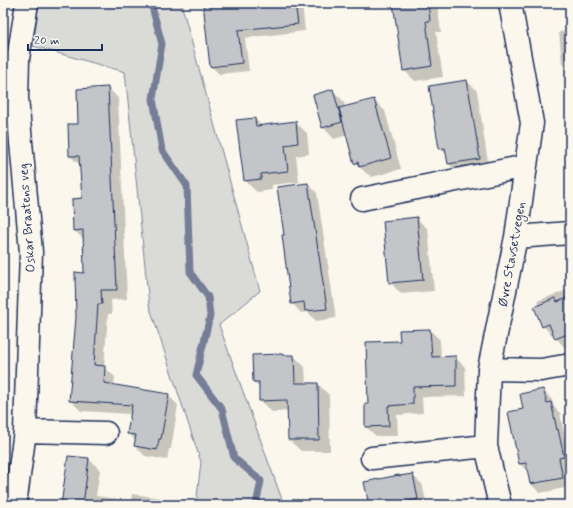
<svg xmlns="http://www.w3.org/2000/svg" width="573" height="508" font-family="Mynerve,sans-serif">
<rect width="100%" height="100%" fill="#fbf7ec"/>
<filter id="ink" filterUnits="userSpaceOnUse"><feTurbulence type="fractalNoise" baseFrequency=".025" numOctaves="2"/><feDisplacementMap in="SourceGraphic" scale="8" xChannelSelector="R" yChannelSelector="G"/><feConvolveMatrix kernelMatrix="1 2 1 2 8 2 1 2 1" color-interpolation-filters="sRGB"/></filter>
<g filter="url(#ink)">
<path fill="#dadad7" stroke="#7a849a" d="M39,3H181L260,291L219,325L284,505H196L201,462L149,305L125,72L33,46Z"/>
<path fill="#0003" d="M204,3H302L305,31L245,38L249,71L219,74L211,66Z
M394,3H437L441,32H436L443,77L415,81L404,70Z
M570,31V80L569,71L562,64L559,32Z
M467,81L477,91L489,169L459,174L449,164L447,155L440,148Z
M108,88L118,98L127,299L111,300L112,314H108L104,367L115,377L114,386L168,395L178,405L171,449H169L167,460L145,456L135,446L136,441L128,433L131,414L81,411L70,400L86,274L84,240L74,230L83,199L81,166L70,156L79,125Z
M333,90L344,102L345,108L374,100L385,111L401,169L372,177L368,174H367L355,163L348,135L334,139L323,127Z
M3,119L9,125L3,148Z
M255,119L262,126L295,122L307,133L309,154L296,156L299,182L272,185V190L257,192L245,181Z
M568,123H570V141Z
M308,184L317,193L336,318L316,321L308,312L301,313L292,303L285,236Z
M416,218L428,229L434,291L401,294L390,282Z
M570,289V345L565,348L556,338L554,334L552,335L543,326L537,301Z
M430,330L440,340L441,358L455,357L465,367L466,396L422,397L423,413L397,415L398,436H376L366,427L369,405L401,342Z
M294,356L305,367L306,384H318L329,395L330,451H301L289,440V411L272,412L260,401V388L254,382Z
M543,390L552,400L554,407L560,413L565,438L567,440L570,453V467H568L570,487L540,493L531,484L529,473L520,464L524,410Z
M68,457L89,459L100,470L96,496L131,501L132,494L162,498L169,505H62Z
M412,475L422,484L427,505H370L400,477Z"/>
<g fill="none" stroke-linecap="round" stroke-linejoin="round">
<path stroke="#747e96" stroke-width="7" d="M151,3L162,44L153,99L162,150L187,186L190,272L208,297L210,316L196,375L222,409L234,458L261,481L256,505"/>
</g>
<path fill="#c3c5c9" stroke="#1b2f5e" d="M203,3H295L298,24L238,30L242,63L210,67Z
M393,3H428L430,21H426L432,66L403,71Z
M467,80L480,159L448,164L445,148L439,149L429,86Z
M108,87L117,290H101L102,304H98L94,365L105,366L104,383L169,394L161,439H159L157,450L134,446L136,435L127,434L132,405L69,401L76,317L75,272L84,273L83,230L73,231L72,199L82,198L79,156H69L68,124H78L77,89Z
M333,89L342,122L322,128L313,95Z
M374,99L391,158L359,167L358,162L354,164L339,108Z
M255,118L256,126L296,121L298,143L285,145L288,171L261,174V179L244,181L236,120Z
M308,183L327,309L305,311L304,302L291,304L282,235H284L277,187Z
M417,217L423,280L389,283L383,221Z
M570,297V333L555,339L549,324L542,327L534,307L555,298L557,302Z
M430,329L432,357L456,356V386L413,387V404L388,406L389,426L365,427V404H368L366,342L400,341L399,330Z
M282,354V355H294L295,383H318L319,440H288L287,400L259,401V382H253L252,355Z
M543,389L547,403L551,402L557,430L558,429L564,457L559,458L563,478L530,484L526,463L519,464L508,412L523,409L520,394Z
M68,456L89,458L83,505H61Z
M413,474L418,499L405,502L406,505H369L364,482L399,475V476Z"/>
<g fill="none" stroke-linecap="round" stroke-linejoin="round">
<defs>
<path id="minor" d="M362,199L526,166
M516,237L570,233
M489,369L541,370L570,365
M25,431L106,433
M372,458L486,446
M15,505L25,431L31,252L17,98L18,59L27,3
M500,505L486,446L489,369L516,237L532,123L510,3"/>
</defs>
<use href="#minor" stroke="#1b2f5e" stroke-width="25"/>
<use href="#minor" stroke="#fbf7ec" stroke-width="22"/>
</g>
</g>
<g text-anchor="middle" stroke-width="4" stroke-linejoin="round" paint-order="stroke">
<g font-size="13" fill="#1b2f5e" stroke="#fbf7ec">
<text transform="translate(26 218) rotate(-94)" y="5">Oskar Braatens veg</text>
<text transform="translate(511 254) rotate(-80)" y="5">Øvre Stavsetvegen</text>
</g>
</g>
<rect width="573" height="508" fill="none" stroke="#fbf7ec" stroke-width="16"/>
<rect x="8" y="8" width="557" height="492" fill="none" stroke="#1b2f5e" stroke-width="1.5" filter="url(#ink)"/>
<path d="M28 44v6h74v-6" fill="none" stroke="#1b2f5e" stroke-width="2"/>
<text x="34" y="44" font-size="12" fill="#1b2f5e" stroke="#fbf7ec" stroke-width="3" paint-order="stroke">20 m</text>
</svg>
